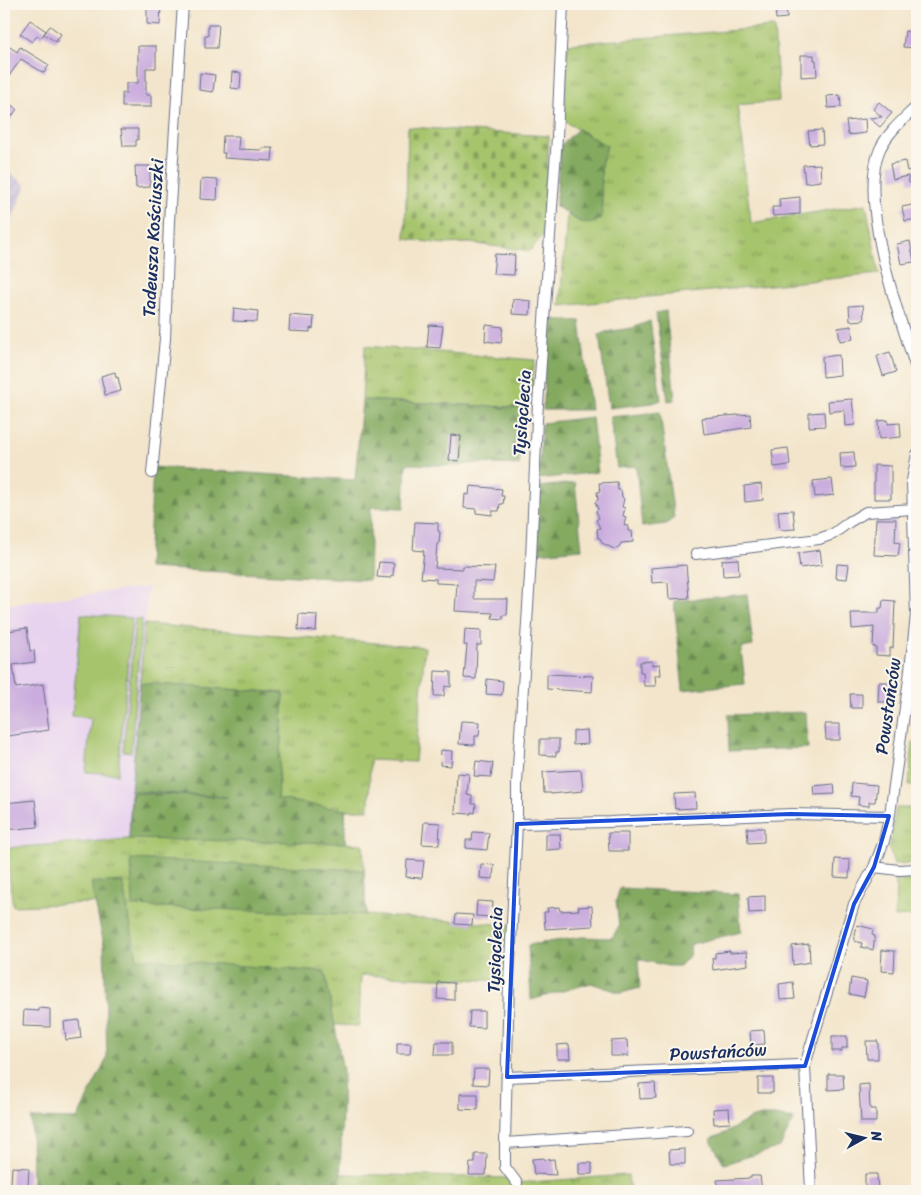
<svg xmlns="http://www.w3.org/2000/svg" width="921" height="1195" font-family="Sriracha,sans-serif">
<defs>
<pattern id="industrial-furrows" width="10" height="10" patternUnits="userSpaceOnUse" patternTransform="scale(1.25)"><rect width="10" height="10" fill="#c8bfd8"/><path d="M-1 1l2-2M0 10L10 0M9 11l2-2" fill="none" stroke="#aba4bc"/></pattern>
<pattern id="grass-tufts" width="24" height="20" patternUnits="userSpaceOnUse" patternTransform="scale(1.25)"><rect width="24" height="20" fill="#a6c46c"/><path d="M3 7l-1-3M5 7V3M7 7l1-3M15 17l-1-3M17 17v-4M19 17l1-3" fill="none" stroke="#86a05c"/></pattern>
<pattern id="forest-firs" width="22" height="20" patternUnits="userSpaceOnUse" patternTransform="scale(1.25)"><rect width="22" height="20" fill="#84aa60"/><path d="M5 1l3.5 6h-7zM16 11l3.5 6h-7z" fill="#6b8b52"/></pattern>
<pattern id="cemetery-stones" width="16" height="16" patternUnits="userSpaceOnUse" patternTransform="scale(1.25)"><rect width="16" height="16" fill="#a6c46c"/><path d="M2 7V4a2 2 0 0 1 4 0v3zM10 15v-3a2 2 0 0 1 4 0v3z" fill="#86a05c"/></pattern>
</defs>
<rect width="100%" height="100%" fill="#fbf7ec"/>
<filter id="ink" filterUnits="userSpaceOnUse"><feTurbulence type="fractalNoise" baseFrequency=".02" numOctaves="2"/><feDisplacementMap in="SourceGraphic" scale="10" xChannelSelector="R" yChannelSelector="G"/><feConvolveMatrix kernelMatrix="1 2 1 2 8 2 1 2 1" color-interpolation-filters="sRGB"/></filter>
<filter id="wash" filterUnits="userSpaceOnUse"><feTurbulence type="fractalNoise" baseFrequency=".0096" numOctaves="4" result="noise"/><feDisplacementMap in="SourceGraphic" scale="20" xChannelSelector="R" yChannelSelector="G"/><feGaussianBlur stdDeviation="1.12" result="paint"/><feColorMatrix in="noise" values="0 0 0 0 0 0 0 0 0 0 0 0 0 0 0 0 0 1.4 0 .05"/><feComposite in="paint" operator="in"/></filter>
<g filter="url(#wash)">
<rect width="100%" height="100%" fill="#f3e5cb"/>
<path fill="#e7d2ef" d="M148,587L129,839L4,848V605Z"/>
<path fill="url(#industrial-furrows)" d="M4,169L26,185L8,228L4,235Z"/>
<path fill="url(#grass-tufts)" stroke="#607a65" d="M774,27L779,101L737,105L745,157L743,159L751,223L866,204L879,274L560,306L567,214L580,222L602,217L601,164L607,146L564,121L568,44Z
M365,346L535,360L529,408L362,400Z
M144,624L425,647L415,762L370,760L369,810H345V843L363,844L366,915L512,925L509,981L361,975L359,1026L323,1024L116,962L112,902L13,906L6,848L129,839L131,791L277,799L284,693L140,683Z
M913,742H917V785H909Z
M896,808H917V863L894,864L889,849Z
M917,877V915L895,917L896,878Z
M341,1174L513,1178L517,1183L628,1175L630,1191H340Z"/>
<path fill="url(#forest-firs)" stroke="#506c5f" d="M578,129L607,146L601,164L602,217L595,223L580,222L556,206L560,146Z
M666,311L675,400L668,401L656,313Z
M548,319L580,321L591,410H543Z
M650,321L661,400L653,403L609,408L599,335L605,332L632,328Z
M362,400L524,408L519,465L473,463L460,466L406,464L404,508L371,507L369,580L148,568L153,467L355,480Z
M660,412L674,518L666,524L642,527L636,466L617,468L610,417Z
M592,417L598,472L539,479L542,423Z
M575,483L582,549L537,553L539,487Z
M747,594L753,646L741,648L745,684L683,690L674,601Z
M140,683L284,693L277,799L345,810V843L129,839L132,793L227,797L131,791Z
M806,712L808,748L729,751L728,715Z
M131,859L364,870L366,915L133,906Z
M122,881L137,958L325,972L343,1071L340,1190L344,1191H32L31,1118L77,1119L107,1058L104,945L91,883Z
M620,888L738,894L741,932L691,944L689,956L680,966H668L638,959L640,988L621,993L591,983L531,1000L528,945L582,937L612,938L619,926L616,901Z
M761,1116H775L794,1119L780,1147L724,1164L710,1139L725,1133L750,1119Z"/>
<path fill="url(#cemetery-stones)" stroke="#607a65" d="M408,127L549,136L543,235L530,251L469,243L444,244L405,239Z"/>
<path fill="#a6c46c" stroke="#607a65" d="M81,614L132,618L118,774L86,772L91,718L72,716Z
M135,619H142L131,752L123,751Z"/>
<g id="blocks">
<path fill="#caadde" d="M147,4H161L160,25L147,24Z
M775,4H786L787,18L776,19Z
M30,20L46,31L41,38L37,36L32,42L20,34Z
M208,25H219L217,48H205V36H208Z
M50,26L61,34L56,42L44,34Z
M905,31L917,32V48L903,47Z
M138,46H156V68H146V95H151V107H122V93H126V83H138Z
M10,47L17,52L20,47L49,65L44,73L21,59L4,83V56Z
M801,55H814V60H816L817,76L801,77Z
M232,72L241,73L240,89L231,88Z
M200,73L215,75L213,92L199,90Z
M840,95L841,107L828,108L827,96Z
M4,100L17,109L4,128Z
M879,102L892,113L880,127L869,118L882,117L873,109Z
M865,119L866,133L848,135L846,121Z
M121,129H138V140H136V146H123Z
M822,130L823,144L810,145L808,131Z
M223,136H239L238,149L261,150L262,148H273L272,161L224,158L225,153H222Z
M905,161L907,171L917,169V182L909,183L908,176L893,179L890,164Z
M820,164L821,181L805,183L803,165Z
M135,166H150V187L136,188Z
M201,179L218,180L217,200L200,199Z
M800,197V214L773,216L772,207H780L779,199Z
M917,204V219L905,221L902,207Z
M910,241L914,262L901,264L897,244Z
M495,254L515,255L514,275L493,274Z
M513,299L531,301L530,315L512,314Z
M863,305L864,320L850,321L849,306Z
M234,308L258,311L257,322L233,321Z
M290,315L314,317L313,329L310,328V332L289,331Z
M429,325L443,326L440,348L427,347Z
M486,325L503,327L501,343L485,341Z
M851,326L853,339L840,341L838,328Z
M890,352L896,372L883,376L877,356Z
M839,355L840,375L823,377L822,357Z
M115,372L116,378L118,377L121,391L105,395L101,376Z
M852,399L855,425L845,426L844,410L829,412L828,401Z
M824,412L825,426L809,427V413Z
M750,414L751,427L704,434L702,418Z
M888,420V424L900,423L901,437L879,439L878,421Z
M451,435L461,436L459,461L449,460Z
M788,448L790,465L774,467L772,450Z
M854,452L855,467L841,468L840,453Z
M874,465L891,466V499H874Z
M832,479L834,495L815,497L813,481Z
M617,482L618,490H621L622,497L624,499L622,507L625,508L623,516L626,517L624,525L628,526V531H632L633,542L621,543L619,547L614,549L602,543L600,538H598L597,529L600,528L596,520L599,518L596,511L598,509L595,502L598,500L597,492H600L599,483Z
M761,484L763,500L745,502L744,486Z
M470,486L502,489L501,496H504L503,504H500L499,511H492V515L476,513V509L464,508L465,494L469,495Z
M793,510L795,529L780,530L778,511Z
M876,519H896L895,542L900,543L898,556L874,555Z
M415,522L438,523V531L440,532L439,544H437L435,568L463,569V566L495,567L493,582L474,581V599H508L507,615H503V619L492,618L493,613L455,611L457,584L436,583V579L421,578L424,551L413,550Z
M820,550L822,565L800,568L798,553Z
M738,559L739,575L723,576L722,560Z
M379,562L394,563L393,576L391,575V578L377,577Z
M837,564L849,565L847,579L836,578Z
M686,565L689,598L669,599L668,583L666,582L652,583L651,568Z
M883,600L895,601L893,648H890V656L876,655V647H873L874,627L852,629L851,613H879V608H882Z
M299,614L317,615L316,631L298,630Z
M27,628L30,651L34,650L35,662L13,665L16,688L43,684L49,730L8,736L5,714H4V637L9,636L8,631Z
M465,629L481,630V645H477L476,679L464,678L467,645H464Z
M652,661V665L660,664L661,675H655L656,686H644L643,672H640V662Z
M435,671L451,672V687L445,686L444,696H434Z
M547,674L593,676L592,692L547,689Z
M487,679L503,681L502,695L486,694Z
M879,682H891V702H878Z
M850,694H862V708H851Z
M461,721L480,722L479,736H475V745L459,744Z
M825,724H840V740H826Z
M587,730L588,744L573,745V731Z
M540,739H559V752H556V756L540,755Z
M441,750L452,751L451,766L440,765Z
M476,761L493,763L491,777L474,776Z
M581,770L583,791L551,794V793H544L543,772Z
M457,773L469,774L467,795L472,796V804H476L475,813L471,812V814L455,813Z
M852,783L877,785L875,802H869V806L858,805L859,797L851,796Z
M834,784L835,794L814,795L813,786Z
M695,793L696,808L675,809L674,794Z
M35,800L38,827L4,830V803Z
M424,822L440,823L439,845L422,844Z
M747,828H764V842L748,843Z
M473,832L489,833L487,850L466,848V840H472Z
M608,833H628V851H609Z
M546,834H560L561,849L546,850Z
M835,859L850,860L849,878L834,877Z
M407,860L424,861L422,878L406,877Z
M481,864L494,865L493,879L480,878Z
M765,896V912L749,913L748,897Z
M477,901L493,902L492,917L476,916Z
M592,906L593,926L545,929L544,912H548L547,908L559,907L560,911L579,910L578,907Z
M456,914L473,915L472,925L455,924Z
M857,925L873,929L872,935L875,936L873,950L861,947L862,943L854,941Z
M809,944L810,962L793,965L792,946Z
M882,950L895,951L894,972L881,971Z
M730,951V953L747,952L748,965L713,970L712,958H715V953Z
M851,978L867,981L864,997L849,994Z
M438,982L454,983V1000L437,999Z
M793,982L795,999L780,1000L779,984Z
M39,1008L50,1009V1027L23,1026L24,1010L39,1011Z
M470,1011H484V1028L469,1027Z
M79,1020L81,1038L66,1040L64,1022Z
M764,1030L765,1044L751,1045L750,1031Z
M832,1036H847V1048H842V1051H832Z
M627,1040L628,1056H611V1041Z
M866,1041H878V1059H867Z
M436,1042H452V1055H435Z
M397,1043H411L410,1054H397Z
M569,1044L570,1059H557V1045Z
M474,1069H489L488,1085L473,1084Z
M828,1074H843L844,1089L828,1090Z
M758,1078H773V1093H758Z
M655,1083L656,1098L640,1099L639,1084Z
M869,1084L870,1109H876V1122H861L859,1085Z
M460,1094H478V1110L460,1109Z
M729,1108L730,1123L714,1124L713,1109Z
M685,1149V1164H670L669,1150Z
M475,1154H487L486,1175H469L470,1163H475Z
M544,1158V1160L554,1159L556,1175L534,1174L532,1159Z
M579,1163H592V1174H579Z
M12,1167L29,1168L28,1186L11,1185Z
M865,1174H877L878,1191H865Z
M751,1176H760L762,1190L718,1191L717,1180L751,1178Z"/>
</g>
</g>
<g filter="url(#ink)">
<use href="#blocks" fill-opacity="0" stroke="#676f84" stroke-width="1"/>
<g fill="none" stroke-linecap="round" stroke-linejoin="round">
<defs>
<path id="street" d="M917,106C904,119 888,132 880,149C857,200 900,319 917,371
M152,473L165,339L169,221L183,4
M696,554L819,539L833,534L849,522L866,512L914,509
M517,824L610,822L791,814L889,816
M874,867L899,870L917,869
M507,1077L797,1065L805,1066
M505,1143L687,1131
M517,1183L505,1167V1143L509,981L517,824V783L531,559L537,419L557,137L563,4
M811,1191L805,1066L808,1055L854,904L874,867L884,841L890,814L909,679L916,615L912,481L917,454"/>
</defs>
<use href="#street" stroke="#676f84" stroke-width="12"/>
<use href="#street" stroke="#fff" stroke-width="10"/>
</g>
</g>
<path fill="none" stroke="#1d4ed8" stroke-width="4" stroke-linejoin="round" d="M791,814L889,816L874,867L854,904L805,1066L507,1077L517,824Z"/>
<g text-anchor="middle" stroke-width="4" stroke-linejoin="round" paint-order="stroke">
<g font-size="18" fill="#1b2f5e" stroke="#fbf7ec">
<text transform="translate(153 238) rotate(-87)" y="6">Tadeusza Kościuszki</text>
<text transform="translate(522 413) rotate(-86)" y="6">Tysiąclecia</text>
<text transform="translate(888 706) rotate(-82)" y="6">Powstańców</text>
<text transform="translate(495 950) rotate(-88)" y="6">Tysiąclecia</text>
<text transform="translate(718 1052) rotate(-3)" y="6">Powstańców</text>
</g>
</g>
<rect width="921" height="1195" fill="none" stroke="#fbf7ec" stroke-width="20"/>
<g transform="translate(864 1138) rotate(82)" stroke="#fbf7ec" stroke-width="4" paint-order="stroke">
<path d="M0-4L9 19L0 12L-9 19Z" fill="#1b2f5e"/>
<text y="-8" font-size="14" font-weight="bold" text-anchor="middle" fill="#1b2f5e">N</text>
</g>
</svg>
